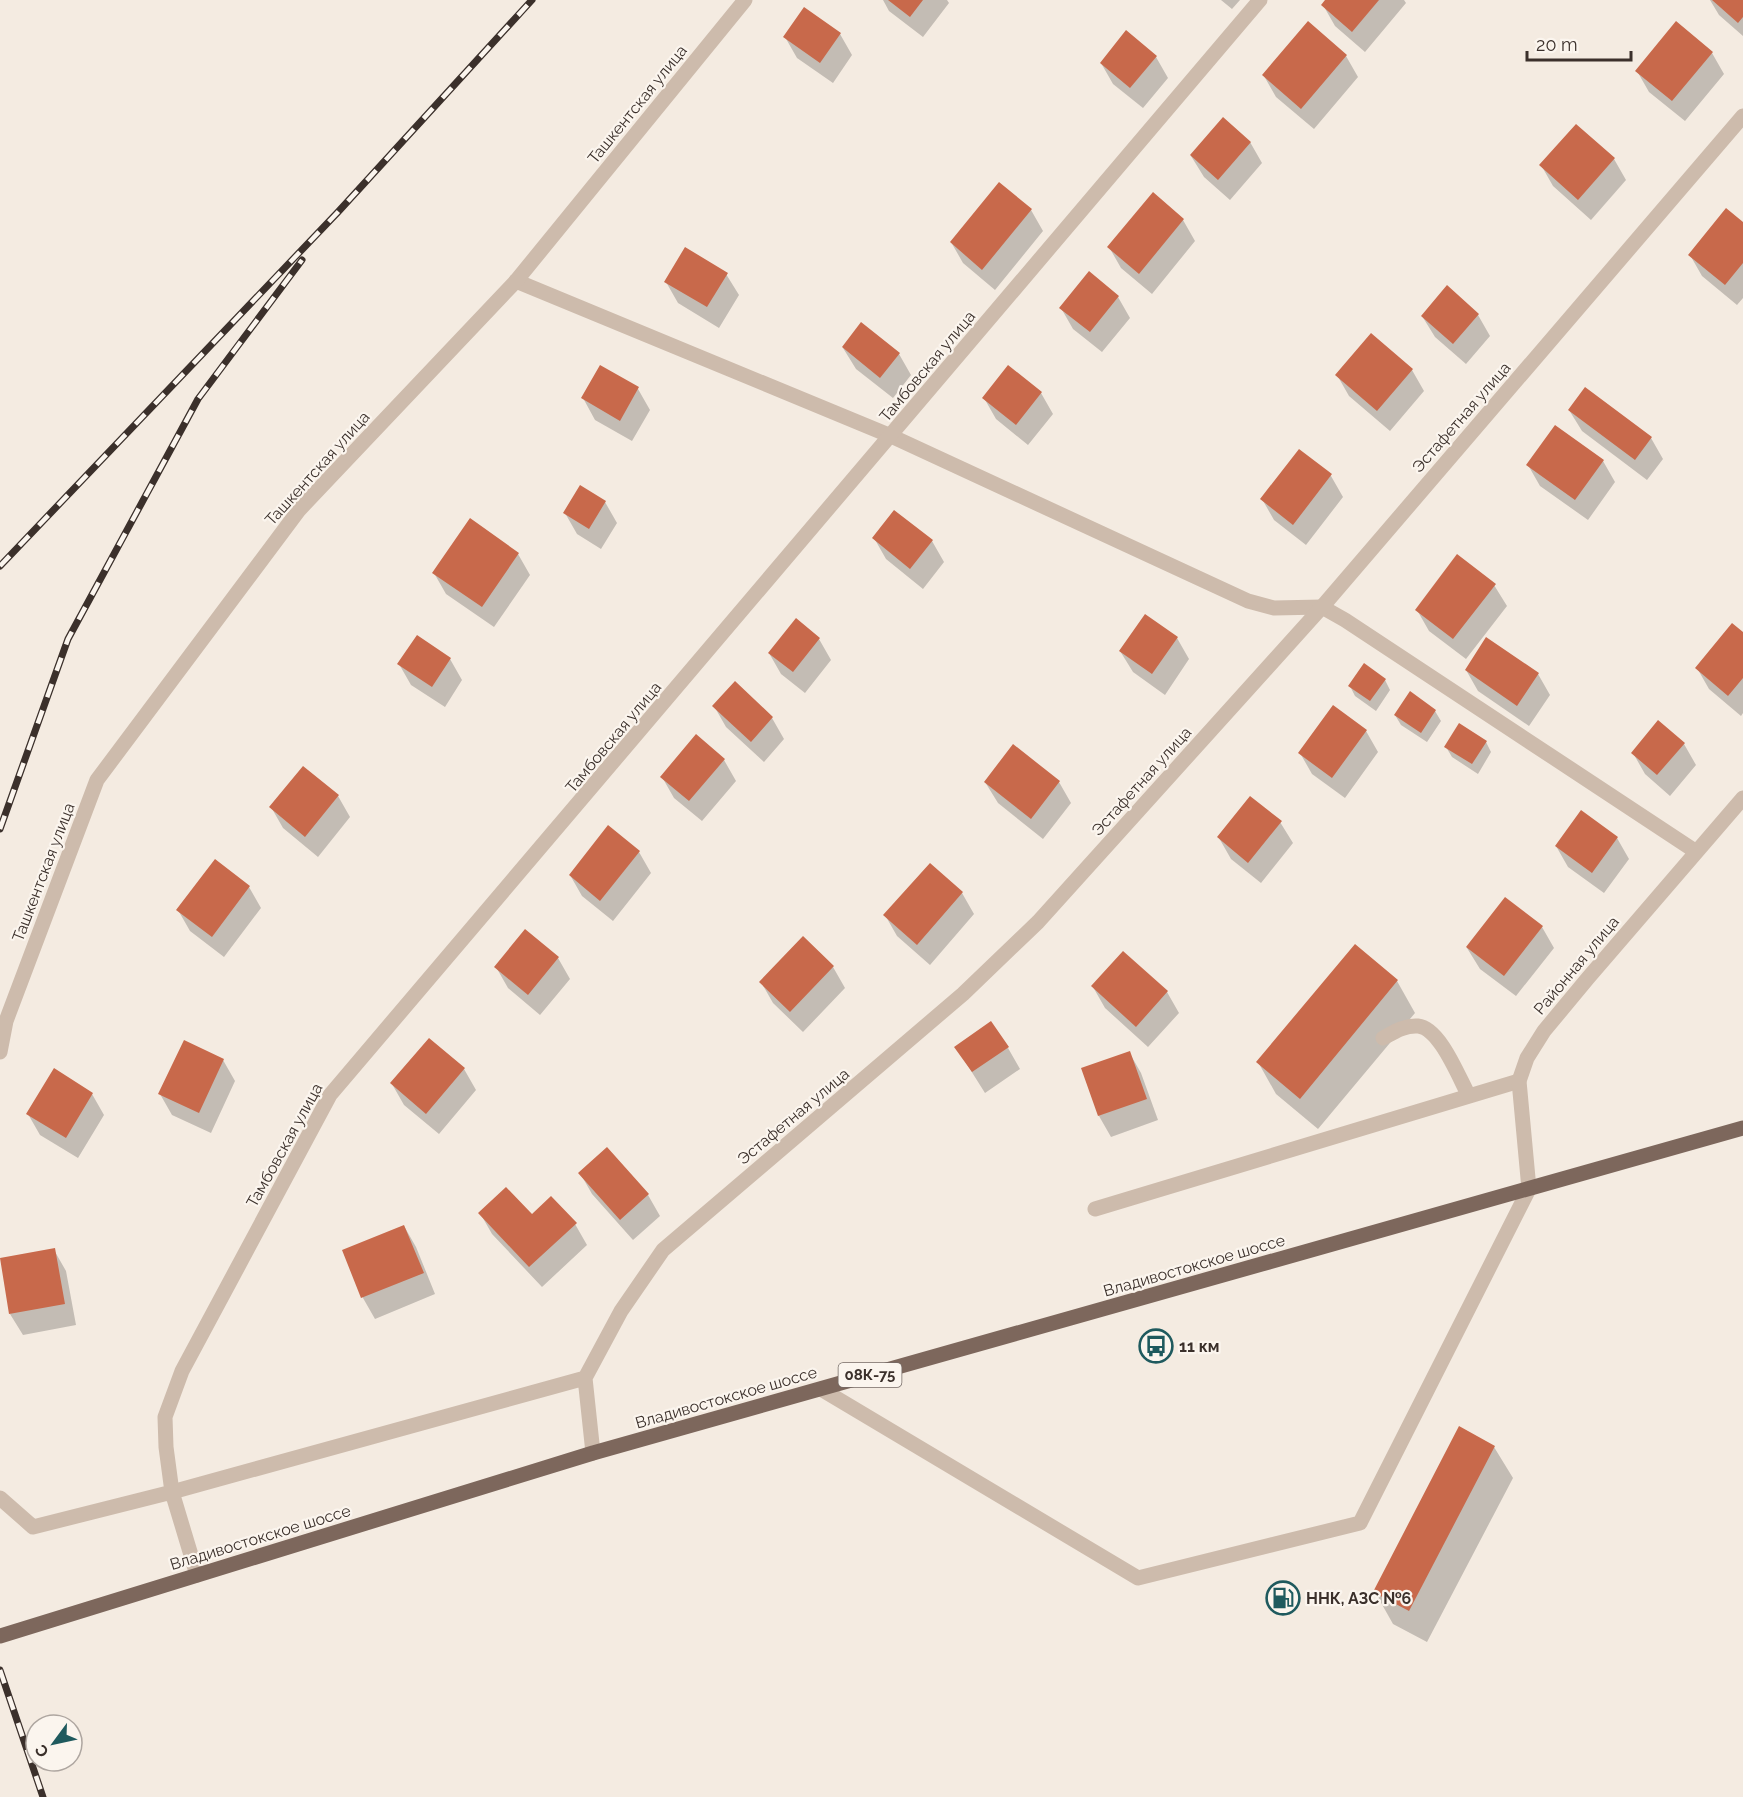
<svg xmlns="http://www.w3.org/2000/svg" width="1743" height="1797" font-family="Raleway,sans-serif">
<rect width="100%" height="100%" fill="#f4ebe1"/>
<path fill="#0003" d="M883,0H947L949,3L923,37L889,11Z
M1221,0H1240L1232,9Z
M1327,0H1404L1406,3L1365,52L1335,26L1323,5Z
M1710,0H1743V36L1719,15Z
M840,34L852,55L833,83L797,58L785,37Z
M1712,53L1724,74L1685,121L1649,92L1637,71Z
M1346,56L1358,77L1314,129L1276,97L1264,76Z
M1156,57L1168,78L1143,108L1113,84L1101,63Z
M1576,126L1614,159L1626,180L1591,220L1553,186L1541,165Z
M1250,142L1262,163L1230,200L1204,177L1191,156Z
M1031,210L1043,231L995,290L963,263L951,242Z
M1183,220L1195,241L1152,294L1121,268L1109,247Z
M1743,224V298L1737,305L1702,276L1690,255Z
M726,274L739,295L719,328L678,303L666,282Z
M1447,288L1478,315L1490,336L1466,364L1435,337L1422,316Z
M1118,297L1130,318L1102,352L1073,329L1061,308Z
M1371,335L1412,370L1424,391L1390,431L1349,396L1337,375Z
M843,348L899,354L911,375L893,398L856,369Z
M601,367L638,389L650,410L632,441L595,420L583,398Z
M1041,393L1053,414L1028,445L996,419L984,398Z
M1569,410L1651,438L1663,459L1647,480L1582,431Z
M1299,451L1331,476L1343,497L1306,545L1274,520L1262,499Z
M1603,461L1615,482L1588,520L1540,486L1528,465Z
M605,502L617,523L601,549L577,534L565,513Z
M874,538L932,541L944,562L923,589L886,559Z
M518,554L530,575L494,627L446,594L434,573Z
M1494,585L1507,606L1466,659L1429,631L1417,610Z
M1743,634V713L1741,716L1709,689L1697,668Z
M1177,638L1189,659L1165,695L1133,672L1120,651Z
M819,639L831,660L805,693L781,674L769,653Z
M450,659L462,680L445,707L411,685L399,664Z
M1466,670L1538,674L1550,695L1529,726L1478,691Z
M1385,680L1390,690L1376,711L1355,696L1350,686Z
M714,706L772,718L784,739L764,762L726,727Z
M1435,711L1441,721L1427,742L1401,725L1395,715Z
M1366,731L1378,752L1345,798L1312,774L1300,753Z
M1486,742L1491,752L1478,774L1452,757L1446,747Z
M1684,744L1696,765L1670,796L1645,774L1633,753Z
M724,760L736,781L702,821L674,798L662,777Z
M985,782H1059L1071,803L1043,839L998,803Z
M338,796L350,817L318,857L283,828L271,807Z
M1582,812L1617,838L1629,859L1604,893L1568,867L1556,846Z
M1280,822L1293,843L1261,883L1231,859L1219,838Z
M639,852L651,873L613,921L582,896L570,875Z
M930,865L962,893L974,914L930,965L897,936L885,915Z
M249,887L261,908L224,957L190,931L178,910Z
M1542,927L1554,948L1516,996L1480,969L1467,948Z
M1355,946L1397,981L1415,1013L1318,1129L1276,1094L1258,1062Z
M558,958L570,979L540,1015L508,988L496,967Z
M833,967L845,988L803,1032L773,1003L761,982Z
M1093,987L1167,992L1179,1013L1148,1047L1105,1008Z
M956,1047L1008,1048L1020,1069L985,1093Z
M1129,1052L1141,1073L1158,1120L1111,1137L1099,1116L1083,1069Z
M223,1060L235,1081L211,1133L172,1115L160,1094Z
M464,1069L476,1090L439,1134L404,1105L392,1084Z
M92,1094L104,1115L78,1158L40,1135L28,1114Z
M580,1173L648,1195L660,1216L633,1240L592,1194Z
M480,1213L532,1216L575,1224L587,1245L542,1287L492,1234Z
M404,1226L416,1247L435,1294L375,1319L363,1298L343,1251Z
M54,1250L66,1271L76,1325L23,1335L10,1314Z
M1494,1447L1513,1478L1427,1642L1393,1624L1375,1592Z"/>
<path fill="#c8694b" d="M888,0H923L910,17Z
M1325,0H1379L1352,32L1321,5Z
M1712,0H1743V17L1738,23Z
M804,7L841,33L820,63L783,37Z
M1308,21L1347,55L1301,109L1262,75Z
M1676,21L1713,52L1672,101L1635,71Z
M1126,30L1157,56L1130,88L1100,63Z
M1223,117L1251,142L1218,180L1190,155Z
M1576,124L1615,158L1578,200L1539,165Z
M999,182L1032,209L982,270L950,242Z
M1153,192L1184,219L1139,274L1107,247Z
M1726,208L1743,222V263L1725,285L1688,255Z
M685,247L728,273L707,307L664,282Z
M1089,271L1119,296L1090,332L1059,308Z
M1447,285L1479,314L1453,344L1421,316Z
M861,322L900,353L880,378L842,347Z
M1371,333L1413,369L1377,411L1335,375Z
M600,365L639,387L620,421L581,398Z
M1008,365L1042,392L1016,425L982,398Z
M1585,387L1652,437L1635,460L1568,410Z
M1555,425L1604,460L1575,500L1526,465Z
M1299,449L1332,474L1293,525L1260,499Z
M580,485L606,501L589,529L563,513Z
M894,510L933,540L910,569L872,538Z
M470,518L519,553L482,607L432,573Z
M1457,554L1496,584L1453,639L1415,610Z
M1145,614L1178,637L1152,674L1119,651Z
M796,618L820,638L793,672L768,653Z
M1732,623L1743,632V678L1728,696L1695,668Z
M417,635L451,658L432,687L397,664Z
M1486,637L1539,673L1517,706L1465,670Z
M1364,663L1386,679L1370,701L1348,686Z
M735,681L773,717L751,742L712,706Z
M1410,691L1436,710L1421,733L1394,715Z
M1333,705L1367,730L1332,778L1298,753Z
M1658,720L1685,743L1657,775L1631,753Z
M1459,723L1487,741L1472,764L1444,747Z
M696,734L725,759L689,801L660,777Z
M1013,744L1060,781L1031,819L984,782Z
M303,766L339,795L305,837L269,807Z
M1250,796L1282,821L1248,863L1217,837Z
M1581,810L1618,837L1592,873L1555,846Z
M608,825L640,851L600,901L569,875Z
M215,859L250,886L212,937L176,910Z
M930,863L963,892L917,945L883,915Z
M1505,897L1543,926L1504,976L1466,947Z
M525,929L559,957L528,995L494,967Z
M803,936L834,966L790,1012L759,982Z
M1355,944L1398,980L1300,1099L1256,1062Z
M1123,951L1168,991L1136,1027L1091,986Z
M991,1021L1009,1047L972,1072L954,1047Z
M429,1038L465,1068L426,1114L390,1083Z
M184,1040L224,1059L199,1113L158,1094Z
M1130,1051L1147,1099L1098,1116L1081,1068Z
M54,1068L93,1093L66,1138L26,1114Z
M607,1147L649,1194L620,1220L578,1173Z
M506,1187L532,1214L551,1196L577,1223L529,1267L478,1213Z
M404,1225L424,1273L361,1298L342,1250Z
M55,1248L65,1304L9,1314L0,1258Z
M1459,1426L1495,1446L1409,1611L1373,1592Z"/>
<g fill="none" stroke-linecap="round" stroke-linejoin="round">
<path stroke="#cdbbac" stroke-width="15" d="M516,281L891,436L1248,601L1274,608L1322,607L1345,620L1695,851
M1383,1038C1394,1032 1405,1025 1418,1026C1440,1028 1459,1078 1469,1096
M1095,1209L1519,1081
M821,1389L1138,1578L1360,1523L1529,1189"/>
<path stroke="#cdbbac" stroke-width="15" d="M0,1052L6,1021L97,780L299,510L516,281L745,0
M1529,1189L1519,1081L1527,1058L1544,1031L1588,978L1743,798
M593,1453L585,1378L621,1311L663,1250L963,994L1038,922L1322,607L1743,116
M0,1498L33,1527L172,1492L585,1378
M197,1575L172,1492L166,1447L165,1417L182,1371L330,1095L1260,0"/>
<path stroke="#7d675c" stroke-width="15" d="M0,1636L593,1453L1743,1128"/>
<defs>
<path id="rail" d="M0,566L338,212L532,0
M0,829L68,639L198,399L302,260
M0,1670L43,1797"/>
</defs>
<use href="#rail" stroke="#3b302b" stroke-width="7"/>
<use href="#rail" stroke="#fbf5ee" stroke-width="4.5" stroke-dasharray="14" stroke-linecap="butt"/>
</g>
<defs>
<symbol id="bus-ring" viewBox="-11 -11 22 22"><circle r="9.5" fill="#fbf5ee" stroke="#1f5a5e" stroke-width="1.5"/><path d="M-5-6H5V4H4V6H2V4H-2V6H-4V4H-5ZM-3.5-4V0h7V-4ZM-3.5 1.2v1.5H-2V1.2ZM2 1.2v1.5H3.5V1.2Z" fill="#1f5a5e"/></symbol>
<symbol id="fuel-ring" viewBox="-11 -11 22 22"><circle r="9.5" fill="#fbf5ee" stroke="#1f5a5e" stroke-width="1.5"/><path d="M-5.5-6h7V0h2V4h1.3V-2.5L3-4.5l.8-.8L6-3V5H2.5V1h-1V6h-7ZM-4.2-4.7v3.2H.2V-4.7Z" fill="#1f5a5e"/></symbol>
</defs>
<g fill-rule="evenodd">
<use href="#bus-ring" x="1137" y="1327" width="38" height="38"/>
<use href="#fuel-ring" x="1264" y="1579" width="38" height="38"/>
</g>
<g text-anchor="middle" stroke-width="4.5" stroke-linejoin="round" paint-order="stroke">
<rect fill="#fbf5ee" stroke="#756b66" stroke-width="1.5" x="838.5" y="1363" width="63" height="24" rx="4.5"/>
<g font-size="15" font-weight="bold" fill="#3b302b">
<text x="870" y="1380">08К-75</text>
</g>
<g font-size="16" fill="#3b302b" stroke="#fbf5ee">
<text transform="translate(637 104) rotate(-51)" y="6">Ташкентская улица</text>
<text transform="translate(927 366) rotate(-50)" y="6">Тамбовская улица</text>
<text transform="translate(1461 417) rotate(-49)" y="6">Эстафетная улица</text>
<text transform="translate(317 468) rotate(-48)" y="6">Ташкентская улица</text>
<text transform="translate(613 737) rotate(-50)" y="6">Тамбовская улица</text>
<text transform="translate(1141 781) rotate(-48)" y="6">Эстафетная улица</text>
<text transform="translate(43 872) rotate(-69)" y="6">Ташкентская улица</text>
<text transform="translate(1576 965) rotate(-50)" y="6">Районная улица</text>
<text transform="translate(793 1116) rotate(-40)" y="6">Эстафетная улица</text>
<text transform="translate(284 1145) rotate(-61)" y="6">Тамбовская улица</text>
<text transform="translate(1194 1265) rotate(-16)" y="6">Владивостокское шоссе</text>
<text transform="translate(726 1397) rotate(-16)" y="6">Владивостокское шоссе</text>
<text transform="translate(260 1537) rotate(-17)" y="6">Владивостокское шоссе</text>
</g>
<g font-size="16" font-weight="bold" fill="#3b302b" stroke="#fbf5ee" text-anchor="start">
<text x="1179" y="1352">11 км</text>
<text x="1306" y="1604">ННК, АЗС №6</text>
</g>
</g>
<g transform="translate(54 1743) rotate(237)"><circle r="28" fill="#fbf5ee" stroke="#aea6a0" stroke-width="1.5"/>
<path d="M0-4.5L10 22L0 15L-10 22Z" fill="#1f5a5e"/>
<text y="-9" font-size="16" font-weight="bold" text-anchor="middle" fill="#3b302b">С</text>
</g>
<path d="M1527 51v9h104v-9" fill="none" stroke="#3b302b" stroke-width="3"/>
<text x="1536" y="51" font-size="18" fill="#3b302b" stroke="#fbf5ee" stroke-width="4.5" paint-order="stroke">20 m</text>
</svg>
